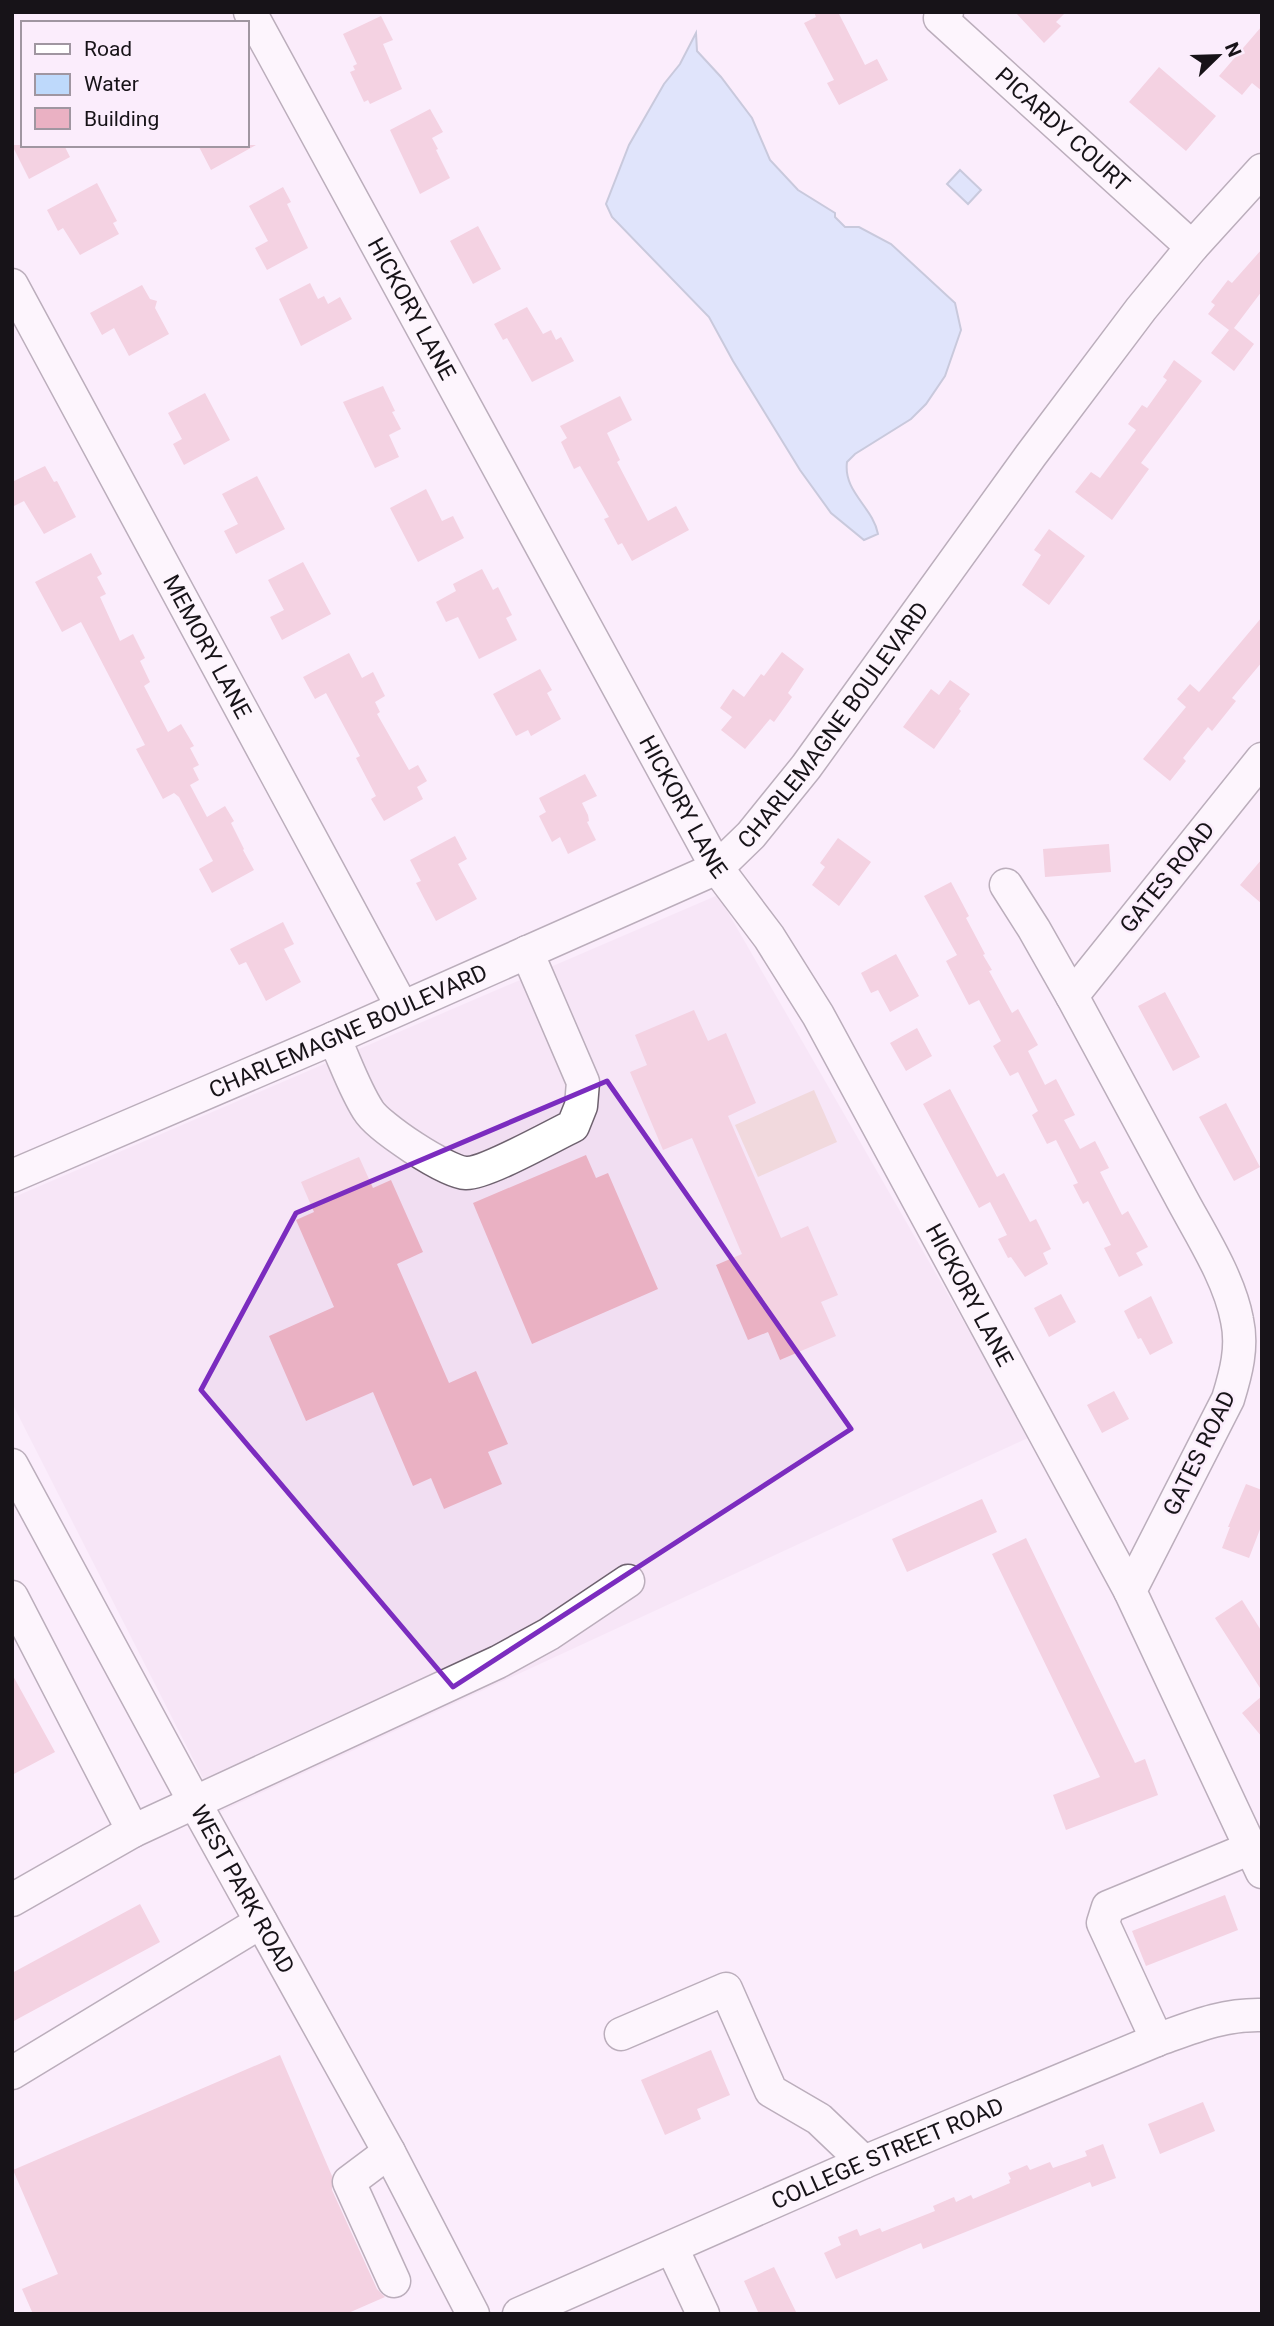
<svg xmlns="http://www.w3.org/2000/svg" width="1274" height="2326" font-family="Roboto,sans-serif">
<rect width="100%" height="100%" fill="#fbedfc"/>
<path fill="#f1def2" d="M718,895L1030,1437L220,1812L12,1403V1198Z"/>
<path fill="#e4c0b8" d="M814,1090L837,1142L758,1177L735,1125Z"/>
<path fill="#bed9fb" stroke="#8c9eb7" stroke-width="2" d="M696,33L697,51L721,77L752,118L770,160L798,190L835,213V217L845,227H859L891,244L955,303L961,330L945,376L926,404L911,419L855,454L847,462C843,492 873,507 878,534L864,540L831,513L800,470L733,361L709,317L612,217L606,204L629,145L664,84L680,64Z
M960,170L981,190L968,204L947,184Z"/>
<path fill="#eab1c3" d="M814,12H838L865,65L877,59L888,80L839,105L827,83L834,80L804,23L816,17Z
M1015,12H1066L1056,22L1061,26L1044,43Z
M381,16L393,40L383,44L402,89L370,104L368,100L364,102L350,72L355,70L353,66L357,64L343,34Z
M1262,26V91L1252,83L1242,95L1219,76Z
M1159,67L1216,116L1186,151L1129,102Z
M430,109L443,132L432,138L438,149L436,150L450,178L420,194L390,130Z
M12,145H64L70,157L29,179Z
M198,145H256L211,170Z
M97,183L117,221L113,223L119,234L80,255L63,228L58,231L47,210Z
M283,187L291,202L287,204L308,248L267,270L255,248L268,241L249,206Z
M478,226L501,269L473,284L450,241Z
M1262,249V291L1234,328L1254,344L1234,371L1211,353L1229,330L1208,314L1215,305L1211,302L1228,280L1232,283Z
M310,283L318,299L324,296L328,304L340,297L352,319L301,346L279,299Z
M142,285L150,299L157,301L155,308L169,334L129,356L114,328L102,335L90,313Z
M527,307L543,334L551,330L556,340L561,337L574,361L532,382L507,338L503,340L494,324Z
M1174,360L1202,381L1141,463L1149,469L1112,520L1075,492L1091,472L1100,478L1136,430L1128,424L1142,405L1147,408L1167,380L1163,377Z
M383,386L395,411L392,412L401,429L389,435L399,457L375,468L343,402Z
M205,393L230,440L184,465L173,444L182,439L168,413Z
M620,396L632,420L607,433L620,460L617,462L648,521L676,506L689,530L632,561L622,543L618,545L604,519L609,517L580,466L574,469L561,442L567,438L560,426Z
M45,466L54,482L57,481L76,517L44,534L24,501L12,507V482Z
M257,476L285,529L236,554L224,531L238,524L222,494Z
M426,489L442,521L453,516L464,538L418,562L390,508Z
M1049,529L1085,556L1049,605L1022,585L1041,555L1034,550Z
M91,553L102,574L97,577L106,594L100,597L120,641L133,634L145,658L140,661L150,682L144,686L168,732L181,724L194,746L190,748L199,765L193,768L199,780L190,785L207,817L225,806L234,821L231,823L244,849L243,850L254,870L212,893L199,869L213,861L179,797L174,793L163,799L136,749L145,745L81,622L62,632L35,582Z
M303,562L331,614L282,640L270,617L284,610L268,580Z
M482,569L493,590L498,587L512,615L506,618L517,640L479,659L458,617L446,622L436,602L456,591L453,584Z
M1262,617V662L1232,698L1236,701L1212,731L1208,727L1183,758L1186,761L1170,781L1143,759L1186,707L1177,699L1190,684L1199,692Z
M782,652L804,669L788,693L792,697L774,722L770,719L745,749L721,730L732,717L720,708L733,689L744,697L761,674L764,676Z
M349,653L362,678L373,672L385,696L375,702L380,712L377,714L409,770L418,765L427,781L417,787L423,799L384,821L371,799L376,796L356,758L360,756L326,693L315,699L303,677Z
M540,669L552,690L547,693L561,719L531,736L528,730L516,736L493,694Z
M950,680L970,694L959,709L961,711L934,749L903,727L931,689L939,695Z
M585,774L597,796L582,803L588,815L589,821L587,822L596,840L568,854L560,837L552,842L539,816L546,812L539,798Z
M455,836L467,859L458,864L477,899L436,921L416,883L421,881L410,860Z
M838,838L871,862L839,906L812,885L825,867L820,863Z
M1109,844L1111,872L1045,877L1043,849Z
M1262,859V904L1240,885Z
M951,882L969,916L966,918L985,954L983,955L992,970L989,971L1012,1013L1018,1009L1038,1045L1028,1051L1045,1085L1056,1079L1075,1115L1064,1120L1080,1149L1095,1141L1109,1168L1100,1172L1122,1215L1128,1211L1148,1247L1136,1253L1143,1265L1119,1277L1104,1248L1111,1245L1088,1201L1083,1204L1073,1185L1078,1183L1056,1140L1047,1144L1032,1115L1038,1111L1018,1072L1010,1076L993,1046L1001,1041L979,1000L969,1005L946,961L957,955L924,896Z
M283,922L294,944L284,949L301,982L266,1001L246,962L239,965L230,949Z
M896,954L919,996L890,1012L878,990L871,993L861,973Z
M1165,992L1200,1057L1173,1071L1138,1006Z
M694,1010L708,1041L726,1033L756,1103L728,1116L781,1238L808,1226L838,1295L821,1302L836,1336L780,1360L768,1332L748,1340L716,1265L742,1254L692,1138L663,1150L630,1072L647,1065L635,1035Z
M917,1028L932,1056L906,1071L890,1043Z
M950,1089L997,1177L1004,1173L1030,1222L1036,1219L1051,1249L1043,1253L1048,1264L1025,1277L1011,1257L1008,1258L998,1239L1007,1235L990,1202L979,1208L923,1104Z
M1226,1103L1260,1167L1234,1181L1199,1117Z
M586,1155L596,1178L608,1173L658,1289L532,1344L473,1203Z
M359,1157L373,1188L391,1180L423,1252L397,1264L449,1383L476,1371L508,1444L488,1452L502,1484L444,1509L431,1478L413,1486L373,1392L306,1421L269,1336L334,1307L296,1220L314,1212L301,1182Z
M1061,1294L1076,1322L1049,1337L1034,1308Z
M1151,1296L1173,1343L1150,1355L1141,1338L1138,1339L1124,1311Z
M1114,1391L1129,1419L1102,1433L1087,1405Z
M1246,1484L1262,1490V1524L1249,1558L1222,1548L1230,1527H1228Z
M982,1499L997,1532L907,1572L892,1539Z
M1026,1538L1135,1763L1145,1759L1158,1795L1066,1830L1053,1795L1100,1777L992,1554Z
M1242,1600L1262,1632V1691L1215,1618Z
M12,1674L55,1752L12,1775Z
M1262,1696V1737L1242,1713Z
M1225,1895L1238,1930L1146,1966L1132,1931Z
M140,1904L160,1942L12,2022V1973Z
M711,2050L730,2095L697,2109L701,2119L665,2135L641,2080Z
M280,2055L332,2176V2190L377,2289L385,2297L346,2314H33L22,2289L58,2274L13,2170Z
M1203,2102L1215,2131L1160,2154L1148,2124Z
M1103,2144L1116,2178L1092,2187L1090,2182L923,2249L921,2243L836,2279L824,2253L841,2245L838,2237L857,2229L860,2236L880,2228L882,2232L935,2211L933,2206L954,2197L956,2202L971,2195L973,2199L1010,2183L1009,2180L1011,2179L1008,2173L1027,2165L1030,2170L1050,2162L1053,2168L1087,2156L1085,2151Z
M774,2267L797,2314H759L744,2281Z"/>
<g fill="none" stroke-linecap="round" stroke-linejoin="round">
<defs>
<g id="minor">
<path id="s1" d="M250,12L717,868L769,937L818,1015L1130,1591"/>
<path id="s2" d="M947,12L940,18L1192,247"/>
<path id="s3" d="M12,285L402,1007"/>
<path d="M1262,759L1072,996C1107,1062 1143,1128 1179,1194C1199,1232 1229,1277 1237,1320C1243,1347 1236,1373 1228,1399L1130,1591L1262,1872"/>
<path d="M1006,885L1034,929L1072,996"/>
<path d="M334,1038C345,1061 354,1088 368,1110C378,1127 446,1172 466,1173C485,1174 552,1136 573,1126L581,1106L583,1082L527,952"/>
<path id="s4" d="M12,1176L334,1038L717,868L751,835L806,767L1031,455L1141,309L1192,247L1262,170"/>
<path id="s5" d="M12,1465L195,1803L389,2152L473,2314"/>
<path d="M12,1597L133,1831L498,1662L549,1634L628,1581"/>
<path d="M12,1900L133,1831"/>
<path d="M621,2034L726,1989L771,2091L819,2119L864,2162"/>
<path d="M1157,2040L1103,1923L1108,1907L1251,1848"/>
<path d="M12,2073L261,1922"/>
<path d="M389,2152L349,2182L394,2281"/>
<path d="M672,2248L703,2314"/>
<path id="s6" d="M519,2314L864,2162L1157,2040C1193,2027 1223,2014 1262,2015"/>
</g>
</defs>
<use href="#minor" stroke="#6e626f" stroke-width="35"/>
<use href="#minor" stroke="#fff" stroke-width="32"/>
</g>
<path d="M0 0H1274V2326H0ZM607,1081L851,1429L453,1687L201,1390L296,1213Z" fill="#fbedfc" fill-opacity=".55" fill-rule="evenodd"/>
<path fill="none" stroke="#7b2cbf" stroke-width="5" stroke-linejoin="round" d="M607,1081L851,1429L453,1687L201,1390L296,1213Z"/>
<g text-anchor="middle" stroke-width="5" stroke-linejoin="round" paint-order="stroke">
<g font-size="23" fill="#171318" stroke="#fbedfc">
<text dy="8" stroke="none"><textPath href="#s2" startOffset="175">PICARDY COURT</textPath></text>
<text dy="8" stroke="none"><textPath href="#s1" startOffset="338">HICKORY LANE</textPath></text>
<text dy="8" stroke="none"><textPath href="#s3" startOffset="411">MEMORY LANE</textPath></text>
<text dy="8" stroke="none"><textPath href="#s4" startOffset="954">CHARLEMAGNE BOULEVARD</textPath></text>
<text dy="8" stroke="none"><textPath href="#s1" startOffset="905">HICKORY LANE</textPath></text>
<text transform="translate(1167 877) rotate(-51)" y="8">GATES ROAD</text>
<text dy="8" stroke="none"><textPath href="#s4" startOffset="366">CHARLEMAGNE BOULEVARD</textPath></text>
<text dy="8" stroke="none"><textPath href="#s1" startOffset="1472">HICKORY LANE</textPath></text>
<text transform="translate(1199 1453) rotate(-64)" y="8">GATES ROAD</text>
<text dy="8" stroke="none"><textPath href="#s5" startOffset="483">WEST PARK ROAD</textPath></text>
<text dy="8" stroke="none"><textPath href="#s6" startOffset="402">COLLEGE STREET ROAD</textPath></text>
</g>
</g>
<rect width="1274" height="2326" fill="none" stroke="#171318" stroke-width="28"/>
<rect x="21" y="21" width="228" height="126" fill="#fbedfc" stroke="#a096a1" stroke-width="2"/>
<rect x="35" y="44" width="35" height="10" fill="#ffffff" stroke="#a096a1" stroke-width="2"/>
<text x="84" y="56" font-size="21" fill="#171318">Road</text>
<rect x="35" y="74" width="35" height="21" fill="#bed9fb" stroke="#a096a1" stroke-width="2"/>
<text x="84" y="91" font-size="21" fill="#171318">Water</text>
<rect x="35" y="108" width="35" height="21" fill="#eab1c3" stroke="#a096a1" stroke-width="2"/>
<text x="84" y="126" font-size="21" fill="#171318">Building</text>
<g transform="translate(1218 56) rotate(67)" stroke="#fbedfc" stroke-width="5" paint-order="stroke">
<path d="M0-5L12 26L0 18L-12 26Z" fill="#171318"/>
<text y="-10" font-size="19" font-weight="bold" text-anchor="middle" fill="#171318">N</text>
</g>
</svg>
